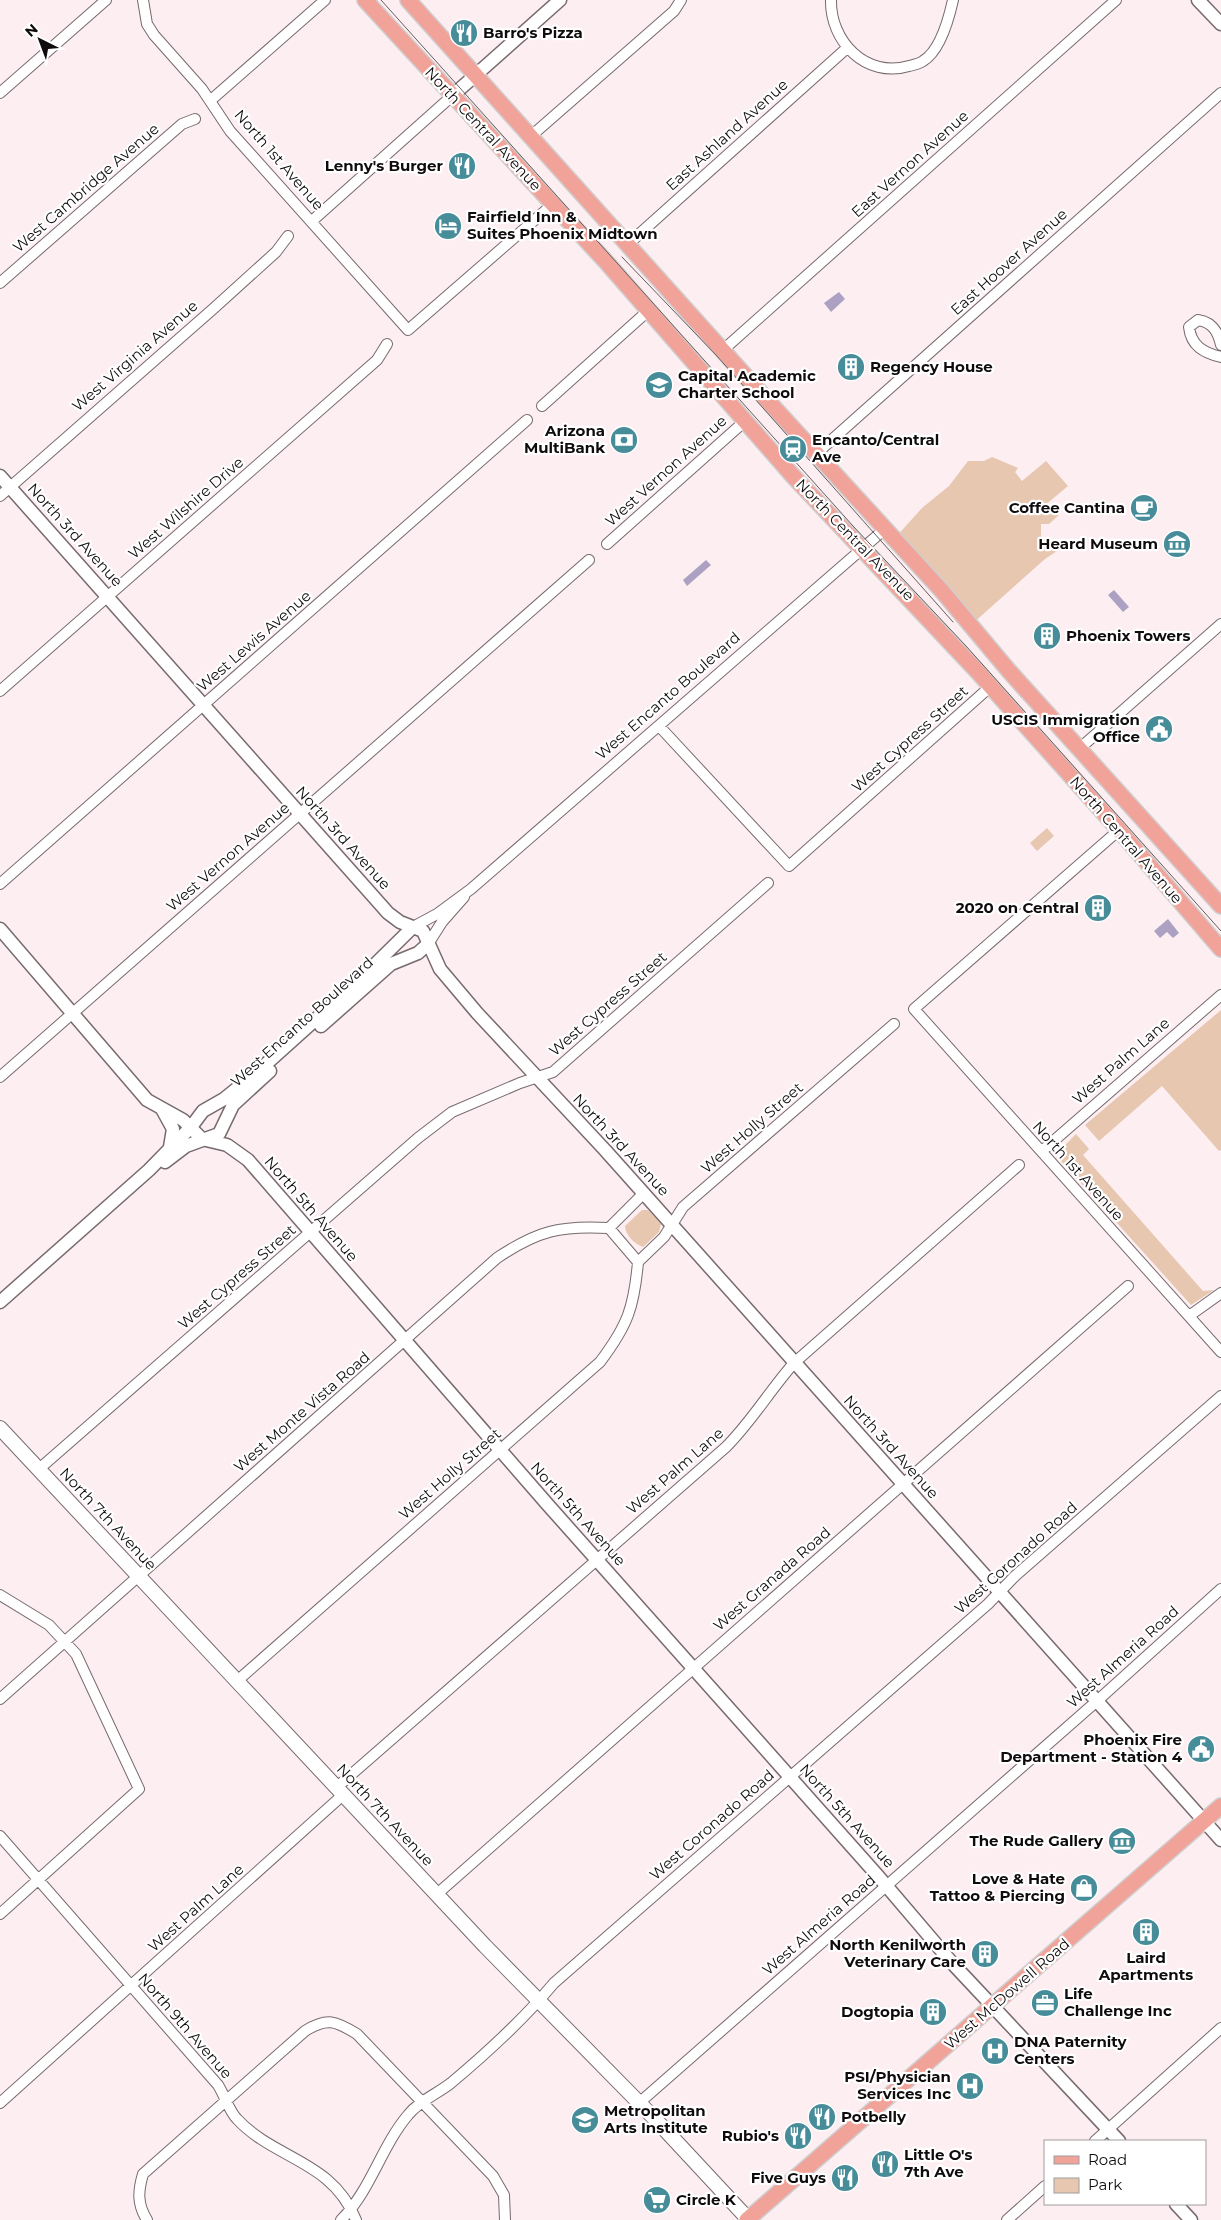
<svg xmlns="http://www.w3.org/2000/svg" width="1221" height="2220" font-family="Montserrat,sans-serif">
<rect width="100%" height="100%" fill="#fceef1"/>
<path fill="#e7c7b0" d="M992,457L1018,468L1015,472L1022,481L1046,461L1068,486L1044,506L1052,515L1056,513L1059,515L1049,524H1041V539L1058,542L1063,547L1045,559L971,625L895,538L922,508L949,486L968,461H984Z
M1047,828L1054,836L1037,851L1030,843Z
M1221,1010V1150L1219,1151L1162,1086L1099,1141L1085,1125Z
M1076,1134L1089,1149L1083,1155L1203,1291L1214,1290L1191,1305L1061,1161L1062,1148Z
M642,1210H648L661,1224L659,1232L643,1247C634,1244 625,1234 625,1226Z"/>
<path fill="#aca1c2" d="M839,292L845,299L831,312L824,303Z
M706,560L711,565L687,586L683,580Z
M1114,590L1129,607L1123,612L1108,595Z
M1168,919L1179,933L1173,938L1167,932L1160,938L1154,931Z"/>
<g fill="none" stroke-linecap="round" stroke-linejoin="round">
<defs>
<path id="minor" d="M143,0L147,24L154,35L202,89L230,131L408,330L553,204
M831,0C830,41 866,79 909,66C913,65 919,64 923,61C940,51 949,18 953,0
M0,93L106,0
M211,100L325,0
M530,137L674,11L681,0
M312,221L452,96
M627,245L847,48
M0,283L182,124L195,119
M1221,345C1218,331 1212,322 1198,320L1189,327C1191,346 1204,353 1221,357
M723,350L1116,0
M542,406L649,310
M817,453L1221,93
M0,496L213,309L276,252L288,236
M607,544L745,421
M0,691L377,360L387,344
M659,726L789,866L991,686
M1079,749L1221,624
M1119,830L914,1009L1221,1352
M0,884L527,420
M413,927L437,914L471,889L886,528
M428,944L442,922L464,897
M0,1077L589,560
M1042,1151L1221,995
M609,1228L638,1262
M1189,1316L1221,1293
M39,1469L418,1138L452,1112L520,1083L553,1072L768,883
M0,1595L49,1625L76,1654L139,1789L0,1914
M237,1681L600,1362C628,1325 634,1307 638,1262L664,1237L683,1207L894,1024
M0,1699L497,1258C537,1231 561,1225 609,1228L643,1194
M337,1787L726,1447C752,1421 770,1390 794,1363L1019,1165
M0,1836L218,2085C225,2096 229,2111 237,2119C275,2160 332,2160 356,2220
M437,1894L1128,1286
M0,2103L344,1794
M639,2103L1097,1701L1221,1589
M1095,2141L1221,2028
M147,2220C137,2204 138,2191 143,2174L305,2031C327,2017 336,2021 357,2034L493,2176L504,2195L505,2220
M341,2220C371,2190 381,2147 408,2115C419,2101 437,2094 451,2083C488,2052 523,2020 554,1983L988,1604L1015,1576L1221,1396
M1007,2220L1045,2186"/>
<path id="tertiary" d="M1198,0L1221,24
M452,96L560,0
M0,476L388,913L400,922L423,931L440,969L478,1014L605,1150L1221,1840
M0,929L147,1100L183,1120L202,1139L227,1145L248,1160L548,1505L878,1876L953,1964L1119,2141
M321,1026L391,964L418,953L428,944
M162,1109L173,1129L170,1147
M165,1162L186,1146L219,1134L233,1105L270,1071
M0,1302L149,1170L191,1127L203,1111L224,1099L255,1074L355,984L413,927
M1176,2204L1191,2220"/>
<path id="secondary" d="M0,1428L485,1946L656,2120L749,2220"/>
<path id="primary" d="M365,0L608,264L793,476L977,671L1119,830L1221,949
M408,0L768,401L942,591L1009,671L1221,906
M747,2220L1221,1806"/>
</defs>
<use href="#minor" stroke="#776a6e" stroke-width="12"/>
<use href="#tertiary" stroke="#776a6e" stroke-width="15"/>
<use href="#secondary" stroke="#776a6e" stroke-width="16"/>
<use href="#primary" stroke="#cfcecf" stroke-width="18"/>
<use href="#minor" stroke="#fff" stroke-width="10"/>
<use href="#tertiary" stroke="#fff" stroke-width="12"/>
<use href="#secondary" stroke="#fff" stroke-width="14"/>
<use href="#primary" stroke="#f2a399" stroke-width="15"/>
<path stroke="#635c5e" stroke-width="1" d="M381,0L853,526L966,646L1221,931
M622,257L716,355L953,622"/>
</g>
<defs>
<symbol id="restaurant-disc" viewBox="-11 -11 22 22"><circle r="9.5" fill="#478c99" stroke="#fff"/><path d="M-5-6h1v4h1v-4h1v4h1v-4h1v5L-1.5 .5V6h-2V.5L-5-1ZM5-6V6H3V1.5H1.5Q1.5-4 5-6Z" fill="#fff"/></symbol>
<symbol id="hotel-disc" viewBox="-11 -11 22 22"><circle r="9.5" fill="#478c99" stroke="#fff"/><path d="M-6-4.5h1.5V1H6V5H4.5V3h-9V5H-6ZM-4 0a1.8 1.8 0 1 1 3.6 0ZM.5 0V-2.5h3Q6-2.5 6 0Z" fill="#fff"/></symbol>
<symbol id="building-disc" viewBox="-11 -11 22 22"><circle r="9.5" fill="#478c99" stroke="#fff"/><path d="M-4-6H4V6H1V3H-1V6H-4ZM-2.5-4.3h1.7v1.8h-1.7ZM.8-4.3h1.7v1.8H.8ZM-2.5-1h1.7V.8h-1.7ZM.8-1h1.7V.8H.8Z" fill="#fff"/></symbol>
<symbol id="school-disc" viewBox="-11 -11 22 22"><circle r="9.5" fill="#478c99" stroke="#fff"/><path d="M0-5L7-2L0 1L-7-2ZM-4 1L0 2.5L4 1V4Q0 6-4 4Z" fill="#fff"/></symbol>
<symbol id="bank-disc" viewBox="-11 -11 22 22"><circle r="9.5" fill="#478c99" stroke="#fff"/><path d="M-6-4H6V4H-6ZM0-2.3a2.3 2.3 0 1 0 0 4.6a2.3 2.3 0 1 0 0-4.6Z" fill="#fff"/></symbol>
<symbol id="station-disc" viewBox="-11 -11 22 22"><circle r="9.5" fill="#478c99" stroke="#fff"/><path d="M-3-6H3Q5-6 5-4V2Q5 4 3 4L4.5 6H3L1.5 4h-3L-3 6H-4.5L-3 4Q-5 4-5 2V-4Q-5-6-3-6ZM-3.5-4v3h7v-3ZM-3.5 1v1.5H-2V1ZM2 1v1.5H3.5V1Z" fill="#fff"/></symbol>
<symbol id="cafe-disc" viewBox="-11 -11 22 22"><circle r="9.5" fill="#478c99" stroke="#fff"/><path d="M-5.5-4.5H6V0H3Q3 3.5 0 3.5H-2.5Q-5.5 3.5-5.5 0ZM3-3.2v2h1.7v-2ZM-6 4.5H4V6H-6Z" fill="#fff"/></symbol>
<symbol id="museum-disc" viewBox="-11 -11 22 22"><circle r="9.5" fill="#478c99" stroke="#fff"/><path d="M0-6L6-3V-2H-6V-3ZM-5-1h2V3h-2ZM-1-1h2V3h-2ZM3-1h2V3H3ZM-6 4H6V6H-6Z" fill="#fff"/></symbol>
<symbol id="civic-disc" viewBox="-11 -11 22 22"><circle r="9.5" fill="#478c99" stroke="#fff"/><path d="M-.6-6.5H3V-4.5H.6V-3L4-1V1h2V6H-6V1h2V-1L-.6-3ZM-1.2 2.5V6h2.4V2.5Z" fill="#fff"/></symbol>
<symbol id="shop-disc" viewBox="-11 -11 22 22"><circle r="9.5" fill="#478c99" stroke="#fff"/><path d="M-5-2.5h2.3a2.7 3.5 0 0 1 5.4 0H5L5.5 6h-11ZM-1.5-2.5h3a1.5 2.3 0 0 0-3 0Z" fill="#fff"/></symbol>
<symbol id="office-disc" viewBox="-11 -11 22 22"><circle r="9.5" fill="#478c99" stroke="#fff"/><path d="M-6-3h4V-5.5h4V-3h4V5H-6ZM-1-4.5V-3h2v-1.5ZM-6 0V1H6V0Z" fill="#fff"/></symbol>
<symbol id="hospital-disc" viewBox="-11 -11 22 22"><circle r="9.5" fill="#478c99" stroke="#fff"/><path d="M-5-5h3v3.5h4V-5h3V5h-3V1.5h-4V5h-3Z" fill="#fff"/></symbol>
<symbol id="supermarket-disc" viewBox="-11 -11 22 22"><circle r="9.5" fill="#478c99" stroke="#fff"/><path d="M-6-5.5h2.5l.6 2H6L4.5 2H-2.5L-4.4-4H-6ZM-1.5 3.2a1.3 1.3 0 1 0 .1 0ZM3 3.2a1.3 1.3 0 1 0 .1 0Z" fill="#fff"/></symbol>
</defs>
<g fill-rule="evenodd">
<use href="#restaurant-disc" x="448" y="17" width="32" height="32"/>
<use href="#restaurant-disc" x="446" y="150" width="32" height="32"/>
<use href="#hotel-disc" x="432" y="210" width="32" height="32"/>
<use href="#building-disc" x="835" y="351" width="32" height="32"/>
<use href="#school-disc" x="643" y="369" width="32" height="32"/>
<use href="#bank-disc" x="608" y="424" width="32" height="32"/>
<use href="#station-disc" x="777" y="433" width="32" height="32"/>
<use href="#cafe-disc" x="1128" y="492" width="32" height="32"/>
<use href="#museum-disc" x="1161" y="528" width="32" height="32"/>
<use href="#building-disc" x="1031" y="620" width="32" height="32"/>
<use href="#civic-disc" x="1143" y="713" width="32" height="32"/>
<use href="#building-disc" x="1082" y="892" width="32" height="32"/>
<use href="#civic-disc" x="1185" y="1733" width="32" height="32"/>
<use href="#museum-disc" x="1106" y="1825" width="32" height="32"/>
<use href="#shop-disc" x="1068" y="1872" width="32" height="32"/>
<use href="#building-disc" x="1130" y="1916" width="32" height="32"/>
<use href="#building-disc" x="969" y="1938" width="32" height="32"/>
<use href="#office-disc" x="1029" y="1987" width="32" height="32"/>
<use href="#building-disc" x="917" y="1996" width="32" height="32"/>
<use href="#hospital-disc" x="979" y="2035" width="32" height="32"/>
<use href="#hospital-disc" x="954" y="2070" width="32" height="32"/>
<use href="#restaurant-disc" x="806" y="2101" width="32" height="32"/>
<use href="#school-disc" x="569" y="2104" width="32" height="32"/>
<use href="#restaurant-disc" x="782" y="2120" width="32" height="32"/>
<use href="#restaurant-disc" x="869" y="2148" width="32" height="32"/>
<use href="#restaurant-disc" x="829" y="2162" width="32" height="32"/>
<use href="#supermarket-disc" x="641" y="2184" width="32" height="32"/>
</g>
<g text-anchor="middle" stroke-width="4.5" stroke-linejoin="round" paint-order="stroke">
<g font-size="15" font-weight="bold" fill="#100c0d" stroke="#fff" text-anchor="end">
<text x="483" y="38" text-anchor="start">Barro's Pizza</text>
<text x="443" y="171">Lenny's Burger</text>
<text x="467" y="222" text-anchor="start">Fairfield Inn &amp;<tspan x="467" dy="17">Suites Phoenix Midtown</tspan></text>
<text x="870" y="372" text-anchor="start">Regency House</text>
<text x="678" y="381" text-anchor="start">Capital Academic<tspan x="678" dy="17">Charter School</tspan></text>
<text x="605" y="436">Arizona<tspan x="605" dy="17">MultiBank</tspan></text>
<text x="812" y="445" text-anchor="start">Encanto/Central<tspan x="812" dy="17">Ave</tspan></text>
<text x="1125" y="513">Coffee Cantina</text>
<text x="1158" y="549">Heard Museum</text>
<text x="1066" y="641" text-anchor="start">Phoenix Towers</text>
<text x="1140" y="725">USCIS Immigration<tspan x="1140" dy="17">Office</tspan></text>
<text x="1079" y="913">2020 on Central</text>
<text x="1182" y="1745">Phoenix Fire<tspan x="1182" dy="17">Department - Station 4</tspan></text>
<text x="1103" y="1846">The Rude Gallery</text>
<text x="1065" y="1884">Love &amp; Hate<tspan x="1065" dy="17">Tattoo &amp; Piercing</tspan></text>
<text x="966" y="1950">North Kenilworth<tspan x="966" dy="17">Veterinary Care</tspan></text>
<text x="1146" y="1963" text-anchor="middle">Laird<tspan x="1146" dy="17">Apartments</tspan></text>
<text x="1064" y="1999" text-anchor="start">Life<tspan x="1064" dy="17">Challenge Inc</tspan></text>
<text x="914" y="2017">Dogtopia</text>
<text x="1014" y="2047" text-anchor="start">DNA Paternity<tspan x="1014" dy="17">Centers</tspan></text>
<text x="951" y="2082">PSI/Physician<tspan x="951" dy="17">Services Inc</tspan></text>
<text x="604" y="2116" text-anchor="start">Metropolitan<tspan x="604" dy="17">Arts Institute</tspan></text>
<text x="841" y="2122" text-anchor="start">Potbelly</text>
<text x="779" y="2141">Rubio's</text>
<text x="904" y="2160" text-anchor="start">Little O's<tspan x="904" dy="17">7th Ave</tspan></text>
<text x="826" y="2183">Five Guys</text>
<text x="676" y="2205" text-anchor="start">Circle K</text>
</g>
<g font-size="15" fill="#100c0d" stroke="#fff">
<text transform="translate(483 129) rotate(47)" y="5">North Central Avenue</text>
<text transform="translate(727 135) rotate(-42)" y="5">East Ashland Avenue</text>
<text transform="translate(279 160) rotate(49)" y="5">North 1st Avenue</text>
<text transform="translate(910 164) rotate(-42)" y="5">East Vernon Avenue</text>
<text transform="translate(86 188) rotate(-41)" y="5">West Cambridge Avenue</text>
<text transform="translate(1009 262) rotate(-42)" y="5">East Hoover Avenue</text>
<text transform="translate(135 356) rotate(-41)" y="5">West Virginia Avenue</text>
<text transform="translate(666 471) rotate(-42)" y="5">West Vernon Avenue</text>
<text transform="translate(186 508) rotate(-41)" y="5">West Wilshire Drive</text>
<text transform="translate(75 535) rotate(48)" y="5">North 3rd Avenue</text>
<text transform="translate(855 540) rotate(46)" y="5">North Central Avenue</text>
<text transform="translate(254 641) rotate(-41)" y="5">West Lewis Avenue</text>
<text transform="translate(668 696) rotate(-41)" y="5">West Encanto Boulevard</text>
<text transform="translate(910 739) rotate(-42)" y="5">West Cypress Street</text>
<text transform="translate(343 838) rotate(48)" y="5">North 3rd Avenue</text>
<text transform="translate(1126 840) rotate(49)" y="5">North Central Avenue</text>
<text transform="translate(228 857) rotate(-41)" y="5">West Vernon Avenue</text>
<text transform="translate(608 1004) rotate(-41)" y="5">West Cypress Street</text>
<text transform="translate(302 1022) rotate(-42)" y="5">West Encanto Boulevard</text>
<text transform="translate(1121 1061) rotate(-41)" y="5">West Palm Lane</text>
<text transform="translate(752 1128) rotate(-41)" y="5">West Holly Street</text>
<text transform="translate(621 1145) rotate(47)" y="5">North 3rd Avenue</text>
<text transform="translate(1078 1171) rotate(48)" y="5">North 1st Avenue</text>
<text transform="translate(311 1209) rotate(49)" y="5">North 5th Avenue</text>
<text transform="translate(237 1277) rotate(-41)" y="5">West Cypress Street</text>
<text transform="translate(302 1412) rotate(-41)" y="5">West Monte Vista Road</text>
<text transform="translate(891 1447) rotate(48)" y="5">North 3rd Avenue</text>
<text transform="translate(675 1471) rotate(-41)" y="5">West Palm Lane</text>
<text transform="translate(450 1474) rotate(-41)" y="5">West Holly Street</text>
<text transform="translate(578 1514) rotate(48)" y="5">North 5th Avenue</text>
<text transform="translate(108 1519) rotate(47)" y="5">North 7th Avenue</text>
<text transform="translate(1016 1558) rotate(-42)" y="5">West Coronado Road</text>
<text transform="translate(772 1579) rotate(-41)" y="5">West Granada Road</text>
<text transform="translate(1123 1657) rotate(-42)" y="5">West Almeria Road</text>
<text transform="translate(385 1815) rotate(47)" y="5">North 7th Avenue</text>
<text transform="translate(847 1816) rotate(48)" y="5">North 5th Avenue</text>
<text transform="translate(712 1825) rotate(-41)" y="5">West Coronado Road</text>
<text transform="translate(196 1908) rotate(-42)" y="5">West Palm Lane</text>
<text transform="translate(819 1925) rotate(-41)" y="5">West Almeria Road</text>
<text transform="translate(1007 1994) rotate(-41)" y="5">West McDowell Road</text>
<text transform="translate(185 2026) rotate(49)" y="5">North 9th Avenue</text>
</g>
</g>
<rect x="1044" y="2140" width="162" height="65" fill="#ffffff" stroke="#9f9e9e"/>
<rect x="1054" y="2156" width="25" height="8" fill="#f2a399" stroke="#9f9e9e"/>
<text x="1088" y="2165" font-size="15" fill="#100c0d">Road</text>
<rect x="1054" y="2178" width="25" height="15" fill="#e7c7b0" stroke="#9f9e9e"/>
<text x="1088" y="2190" font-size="15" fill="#100c0d">Park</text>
<g transform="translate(40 40) rotate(318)" stroke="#ffffff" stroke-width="4" paint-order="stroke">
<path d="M0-4L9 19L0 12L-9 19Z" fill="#100c0d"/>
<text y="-8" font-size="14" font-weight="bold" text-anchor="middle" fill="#100c0d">N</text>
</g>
</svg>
